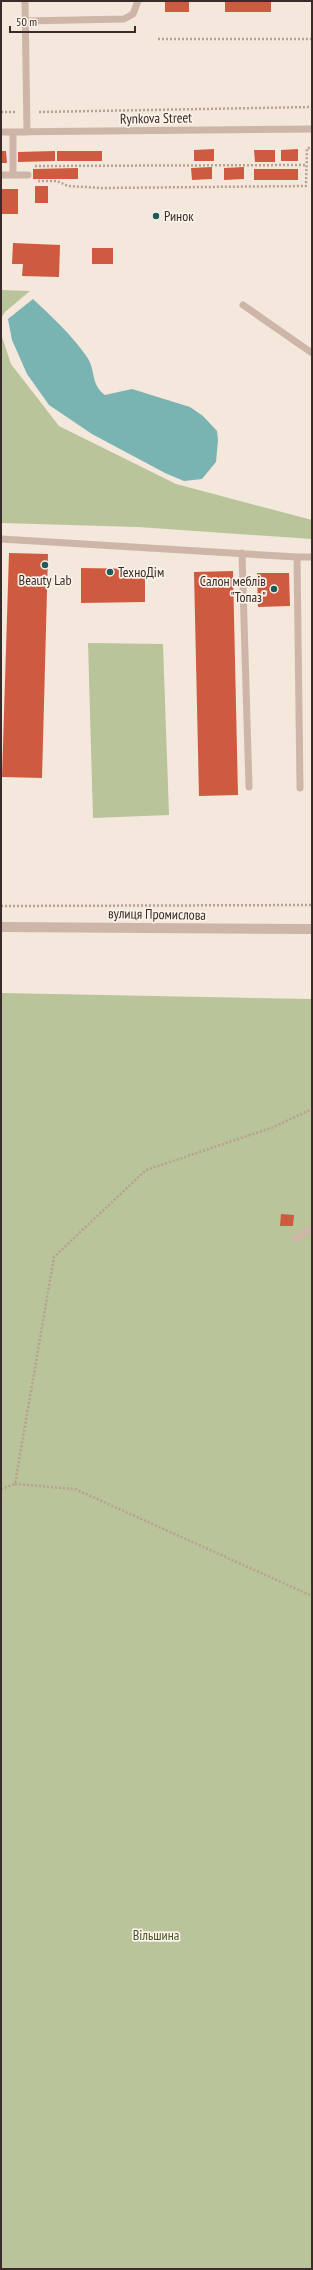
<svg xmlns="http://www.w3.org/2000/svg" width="313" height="2270" font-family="'PT Sans Narrow',sans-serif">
<rect width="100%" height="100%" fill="#f4e7dc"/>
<path fill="#b9c49b" d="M1,290L30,291L5,312L1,318Z
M1,334L11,364L59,426L176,484L312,520V539L138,527L1,523Z
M88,643L163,644L169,815L93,818Z
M1,993L312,999V2269H1Z"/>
<path fill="#79b3b2" d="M33,299C52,317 72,335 87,357C96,370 90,384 105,395L132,389L190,407L203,416L217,431L218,440L216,462L202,479L184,481L165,473L92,434L49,405L27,374L12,340L8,319Z"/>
<path fill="#ce5a40" d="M165,1H189V12H165Z
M225,1H271V12H225Z
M214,149V161H194V150Z
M298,149V161H281V150Z
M254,150H275V162H255Z
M1,151H6L7,163H1Z
M55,151V161L18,162V152Z
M57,151H102V161H57Z
M212,167V179L192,180L191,168Z
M244,167V179L224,180V168Z
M78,168V179H33V169Z
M254,169H298V180H254Z
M35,186H48V203H35Z
M1,189H18V214H1Z
M13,243L60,245L59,277L22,276L23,264H12Z
M92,248H113V264H92Z
M9,553L48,554L42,778L2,777Z
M81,568L145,569V602L81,603Z
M233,571L238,795L199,796L194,572Z
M257,573H289L290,606L258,607Z
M281,1214L294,1215L293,1226H280Z"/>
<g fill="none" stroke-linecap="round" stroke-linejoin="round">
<path stroke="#b9a091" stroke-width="2.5" stroke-dasharray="2 2" stroke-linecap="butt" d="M158,39H312
M1,112H16
M39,112L312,107
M35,166L306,165
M38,181H57L68,186L102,188L306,186L307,148H312
M1,906L312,905
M15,1484L75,1489L312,1596
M1,1489L15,1484L54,1257L146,1170L271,1128L312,1109"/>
<path stroke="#cdb6a7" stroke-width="7" d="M25,1L27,132
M25,21L124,19L133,14L138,1
M1,132L312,129
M13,132V175H28
M1,175H13
M243,305L312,353
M1,539L297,557
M242,553L249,787
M300,788L297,557H312
M295,1239L312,1228"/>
<path stroke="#cdb6a7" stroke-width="10" d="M1,927L312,929"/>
</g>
<g fill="#1b5d5d" stroke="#fbf2e9" stroke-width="1.5">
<circle cx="156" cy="216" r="4"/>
<circle cx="45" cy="565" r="4"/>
<circle cx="110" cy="572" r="4"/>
<circle cx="274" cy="589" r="4"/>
</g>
<g text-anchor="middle" stroke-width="3.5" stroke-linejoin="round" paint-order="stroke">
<g font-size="14" fill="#392c28" stroke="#fbf2e9">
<text transform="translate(156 118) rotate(-1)" y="5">Rynkova Street</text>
<text transform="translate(157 914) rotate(1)" y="5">вулиця Промислова</text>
</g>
<g font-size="14" fill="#392c28" stroke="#fbf2e9" text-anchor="start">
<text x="164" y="221">Ринок</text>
<text x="118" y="577">ТехноДім</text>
<text x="45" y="585" text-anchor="middle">Beauty Lab</text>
<text x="266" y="586" text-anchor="end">Салон меблів<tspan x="266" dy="16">"Топаз"</tspan></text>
</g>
<g font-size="14" fill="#4b592a" stroke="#fbf2e9">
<text x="156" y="1940">Вільшина</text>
</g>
</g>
<rect width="313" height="2270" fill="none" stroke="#392c28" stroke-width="4"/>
<path d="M10 26v6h125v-6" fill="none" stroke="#392c28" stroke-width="2"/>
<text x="16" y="26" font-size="12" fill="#392c28" stroke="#fbf2e9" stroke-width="3" paint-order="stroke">50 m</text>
</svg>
